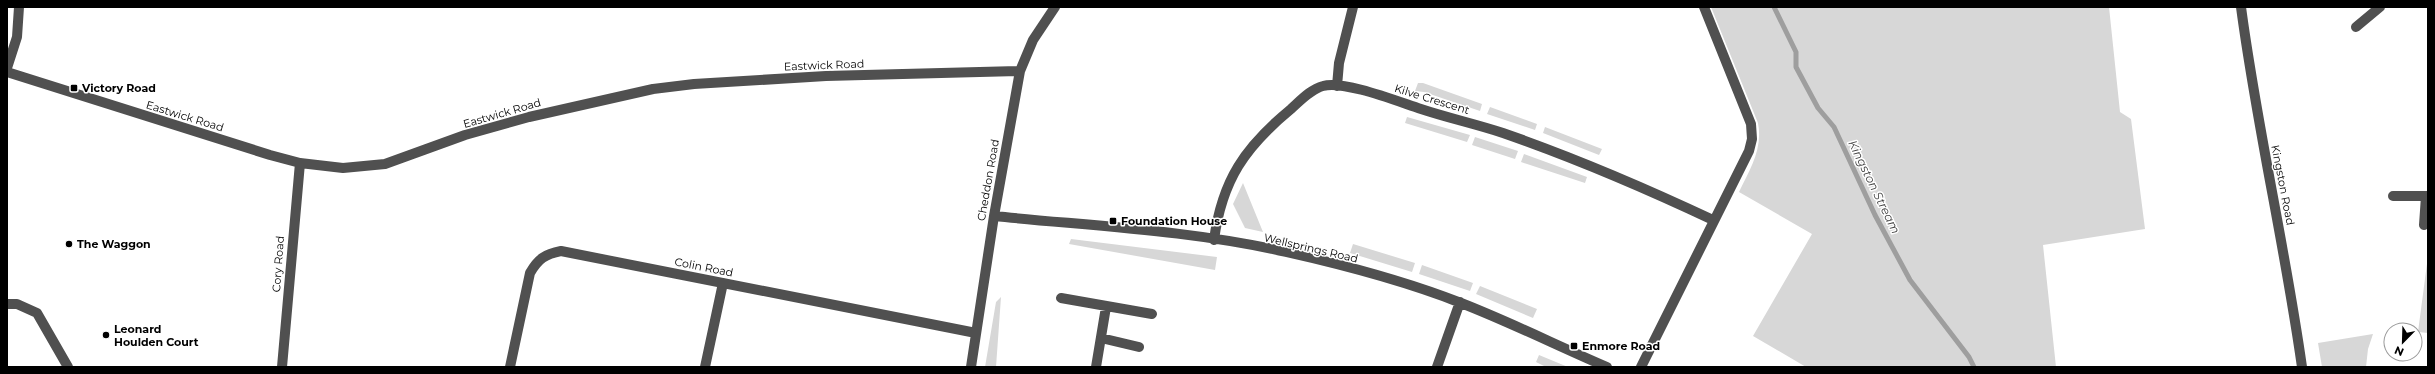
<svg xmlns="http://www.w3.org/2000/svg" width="2435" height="374" font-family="Montserrat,sans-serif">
<rect width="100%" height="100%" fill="#fff"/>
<path fill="#d7d7d7" d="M1711,7H2109L2120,112L2131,119L2145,229L2043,245L2056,367H1806L1753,336L1812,234L1739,192C1750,169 1763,149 1758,123Z
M1418,83H1423L1482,104L1480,111L1424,92L1415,91Z
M1490,107L1537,124L1535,130L1487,114Z
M1407,117L1470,135L1467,142L1405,123Z
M1545,127L1602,149L1599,155L1543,133Z
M1475,137L1518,151L1515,159L1472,145Z
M1524,154L1587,177L1585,183L1521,162Z
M1243,183L1263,232L1245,228L1233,204Z
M1071,239L1217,257L1215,270L1069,244Z
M1353,244L1415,263L1412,272L1350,253Z
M2428,256V333L2418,332Z
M1422,265L1473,283L1470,291L1419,274Z
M1480,286L1537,309L1533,318L1476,294Z
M1001,297L996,367H985L996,302Z
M2373,334L2368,349L2366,367H2322L2318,343Z
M1539,355L1568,367H1546L1536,362Z"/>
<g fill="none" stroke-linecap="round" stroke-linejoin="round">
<path stroke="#9e9e9e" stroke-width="5" d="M1774,7L1796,52V67L1818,108L1834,127L1875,215L1910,280L1969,357L1974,367"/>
<path stroke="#505050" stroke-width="10" d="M2241,7C2257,128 2285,246 2302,367
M2356,27L2380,7
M7,68L17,37L19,7
M7,72L270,155L300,163L343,168L385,164L465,135L529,117L653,89L694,84L826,76L1020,71
M1337,86L1339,63L1353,7
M2393,196H2428
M994,216C1091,226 1190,230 1286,252C1344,265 1405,281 1461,303C1510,322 1558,346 1607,367
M2424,225L2426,196
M1214,240C1222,180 1245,147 1291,109C1300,101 1311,89 1323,86C1344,80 1399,102 1421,109C1448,118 1476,124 1503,133C1575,158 1645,188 1713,220
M1061,298L1152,314
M7,304H17L37,313L68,367
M1101,338L1139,347
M282,367L300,163
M510,367L530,273C538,259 545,254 561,251L976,333
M705,367L723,283
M971,367L994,216L1020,71L1033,40L1055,7
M1096,367L1106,307
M1437,367L1460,302
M1641,367L1749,151L1752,139L1751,124L1704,7"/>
</g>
<g fill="#000" stroke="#fff" stroke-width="1.5">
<rect x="70" y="84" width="8" height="8" rx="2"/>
<rect x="1109" y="217" width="8" height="8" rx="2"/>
<circle cx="69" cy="244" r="4"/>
<circle cx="106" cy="335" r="4"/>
<rect x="1570" y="342" width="8" height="8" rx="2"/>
</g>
<g text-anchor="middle" stroke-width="3" stroke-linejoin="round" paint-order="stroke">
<g font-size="11" fill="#000" stroke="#fff">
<text transform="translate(824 65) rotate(-2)" y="4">Eastwick Road</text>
<text transform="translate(1432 99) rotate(17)" y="4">Kilve Crescent</text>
<text transform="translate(502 113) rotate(-16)" y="4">Eastwick Road</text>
<text transform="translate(185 116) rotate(17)" y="4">Eastwick Road</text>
<text transform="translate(988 180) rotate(-80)" y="4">Cheddon Road</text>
<text transform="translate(2283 185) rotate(79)" y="4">Kingston Road</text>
<text transform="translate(1311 248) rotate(13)" y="4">Wellsprings Road</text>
<text transform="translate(278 264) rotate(-86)" y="4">Cory Road</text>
<text transform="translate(704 267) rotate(11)" y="4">Colin Road</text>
</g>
<g font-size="11" font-weight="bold" fill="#000" stroke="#fff" text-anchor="start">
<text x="82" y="92">Victory Road</text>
<text x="1121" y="225">Foundation House</text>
<text x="77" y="248">The Waggon</text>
<text x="114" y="333">Leonard<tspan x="114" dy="13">Houlden Court</tspan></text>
<text x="1582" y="350">Enmore Road</text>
</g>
<g font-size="12" font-style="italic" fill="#3f3f3f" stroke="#fff">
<text transform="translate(1874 187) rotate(64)" y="4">Kingston Stream</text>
</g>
</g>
<rect width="2435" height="374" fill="none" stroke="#000000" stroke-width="16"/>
<g transform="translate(2403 342) rotate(203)"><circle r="19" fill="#ffffff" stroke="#999999"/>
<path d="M0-3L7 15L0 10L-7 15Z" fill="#000000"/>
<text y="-6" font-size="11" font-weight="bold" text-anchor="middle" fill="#000000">N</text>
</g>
</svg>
